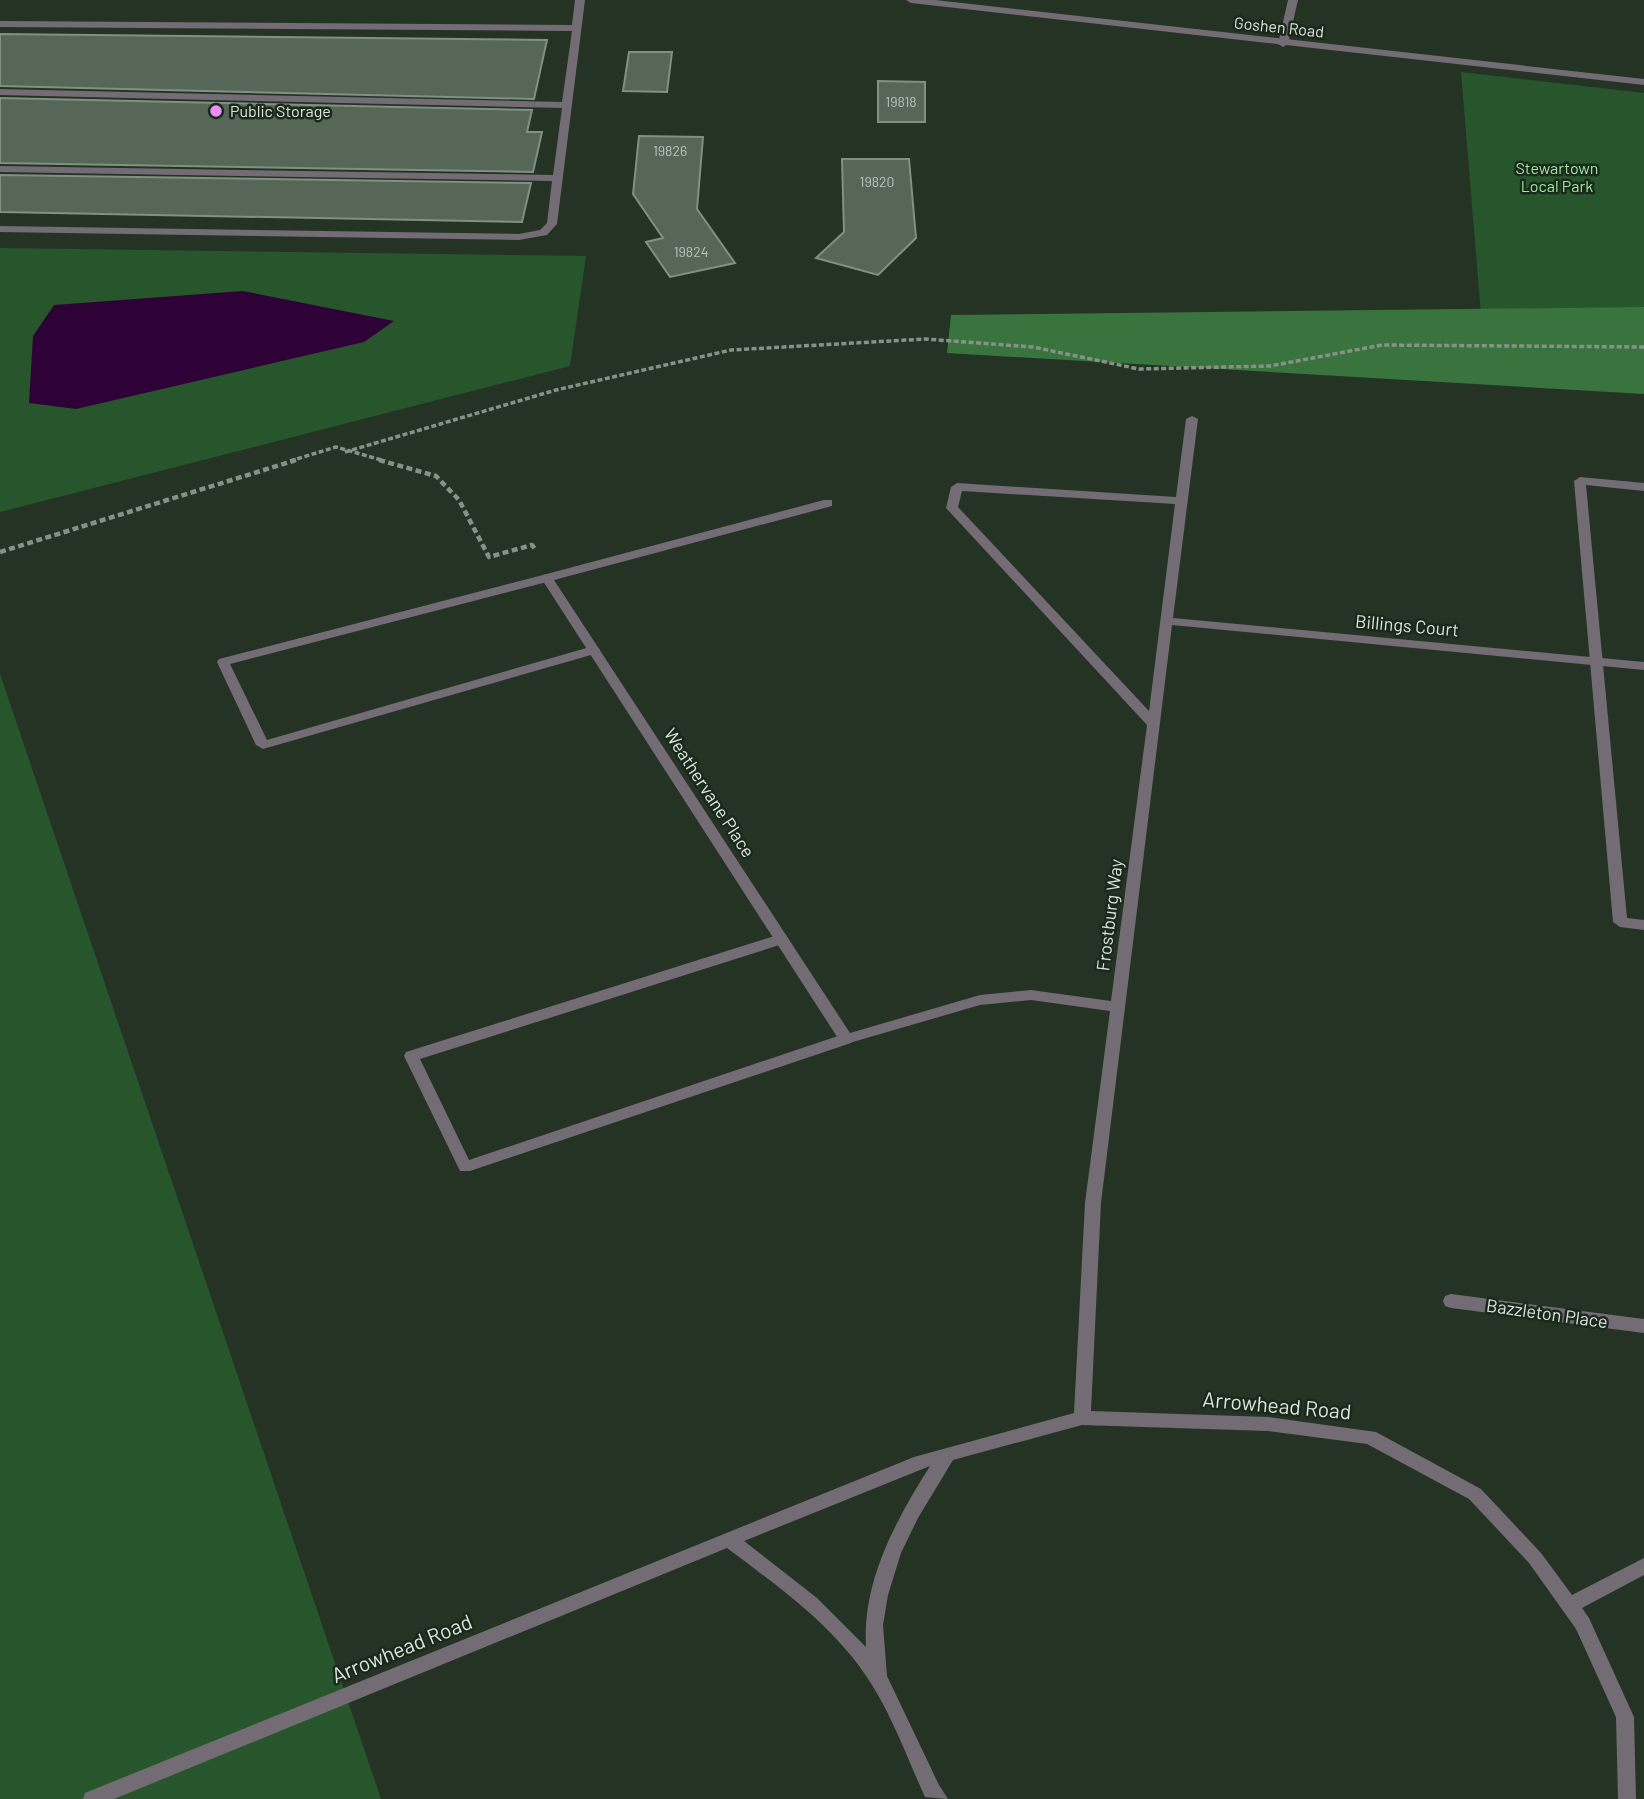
<svg xmlns="http://www.w3.org/2000/svg" width="1644" height="1799" font-family="Barlow,sans-serif">
<rect width="100%" height="100%" fill="#253325"/>
<path fill="#28562c" d="M1461,72L1644,93V314H1481Z
M0,248L586,256L570,366L0,512Z
M0,674L381,1799H0Z"/>
<path fill="#39733e" d="M1644,307V394L947,353L951,315Z"/>
<path fill="#2f0237" d="M243,291L394,321L364,342L76,409L29,403L33,336L54,305Z"/>
<path fill="#576757" stroke="#819181" stroke-width="2" d="M0,34L547,40L534,99L0,86Z
M629,52H672L667,92L623,91Z
M878,81L925,82V122H878Z
M0,98L532,110L527,132H542L533,172L0,163Z
M639,136L703,137L697,209L735,263L670,277L646,242L663,238L633,194Z
M842,159H909L916,238L878,275L816,258L844,232Z
M0,175L531,183L522,222L0,212Z"/>
<g fill="none" stroke-linecap="round" stroke-linejoin="round">
<path stroke="#879287" stroke-width="3.5" stroke-dasharray="5 2.5" stroke-linecap="butt" d="M345,452L556,390L731,350L925,339L1033,347L1139,369L1270,366L1382,345L1644,347
M290,461L336,447L385,461"/>
<path stroke="#879287" stroke-width="4.5" stroke-dasharray="6 3.5" stroke-linecap="butt" d="M379,460L436,476L459,500L489,557L532,545L536,550
M0,552L296,460"/>
<path fill="#736c74" fill-rule="evenodd" d="M575,0H585L557,224L547,235L519,240L0,232V226L519,234L540,230L547,223L552,181L0,172V166L553,175L562,108L0,95V89L562,102L572,31L0,27V21L572,25Z
M1580,477L1644,483V491L1586,485L1627,918L1644,920V930L1620,927L1613,922L1574,481Z
M547,574L553,578L551,581L230,664L267,740L590,647H598L600,650L598,653L263,749L256,745L217,662L219,659Z
M781,934L786,935L788,939L786,943L420,1059L469,1160L841,1035H851L853,1039L851,1043L470,1171H460L404,1056L406,1052Z"/>
<path fill="#736c74" fill-rule="evenodd" d="M1288,0H1298L1288,44L1283,47L1278,44Z
M1192,416L1198,419L1173,618L1644,662V670L1172,625L1101,1203L1091,1411L1268,1417L1376,1432L1481,1489L1541,1553L1572,1595L1644,1558V1575L1582,1608L1589,1618L1634,1717L1636,1799H1618L1616,1717L1576,1629L1529,1563L1469,1499L1367,1444L1268,1431L1082,1425L953,1460L918,1518L901,1553L888,1595L883,1625L887,1676L939,1785L948,1799L925,1797C908,1760 894,1720 872,1685C837,1628 780,1588 727,1548L114,1799H83L85,1793L914,1457L1074,1413L1085,1203L1110,1011L1031,1000L980,1005L846,1044L841,1043L541,578L543,575L824,500H832V506L554,580L850,1033L980,995L1031,990L1111,1001L1147,725L946,508L951,487L957,483L1176,497L1186,419ZM962,491L1175,504L1149,711L958,507ZM930,1466C896,1520 862,1581 866,1647L817,1598L744,1541Z
M1451,1294L1644,1319V1333L1451,1308L1445,1306L1443,1301L1445,1296Z"/>
<path fill="#736c74" fill-rule="evenodd" d="M906,0H935L1644,79V85L911,3Z"/>
</g>
<circle fill="#eb8dfc" stroke="#1b291c" stroke-width="2.5" cx="216" cy="111" r="7"/>
<g text-anchor="middle" stroke-width="5" stroke-linejoin="round" paint-order="stroke">
<g font-size="14" fill="#bac5ba">
<text x="901" y="107">19818</text>
<text x="670" y="156">19826</text>
<text x="877" y="187">19820</text>
<text x="691" y="257">19824</text>
</g>
<g font-size="16" fill="#dbe4db" stroke="#1b291c">
<text transform="translate(1279 27) rotate(6)" y="6">Goshen Road</text>
</g>
<g font-size="16" fill="#dbe4db" stroke="#1b291c" text-anchor="start">
<text x="230" y="117">Public Storage</text>
</g>
<g font-size="16" fill="#97e99c" stroke="#1b291c">
<text x="1557" y="174">Stewartown<tspan x="1557" dy="18">Local Park</tspan></text>
</g>
<g font-size="18" fill="#dbe4db" stroke="#1b291c">
<text transform="translate(1407 626) rotate(5)" y="6">Billings Court</text>
<text transform="translate(709 793) rotate(57)" y="6">Weathervane Place</text>
<text transform="translate(1110 915) rotate(-83)" y="6">Frostburg Way</text>
<text transform="translate(1547 1314) rotate(8)" y="6">Bazzleton Place</text>
</g>
<g font-size="21" fill="#dbe4db" stroke="#1b291c">
<text transform="translate(1277 1406) rotate(5)" y="7">Arrowhead Road</text>
<text transform="translate(402 1649) rotate(-22)" y="7">Arrowhead Road</text>
</g>
</g>
</svg>
